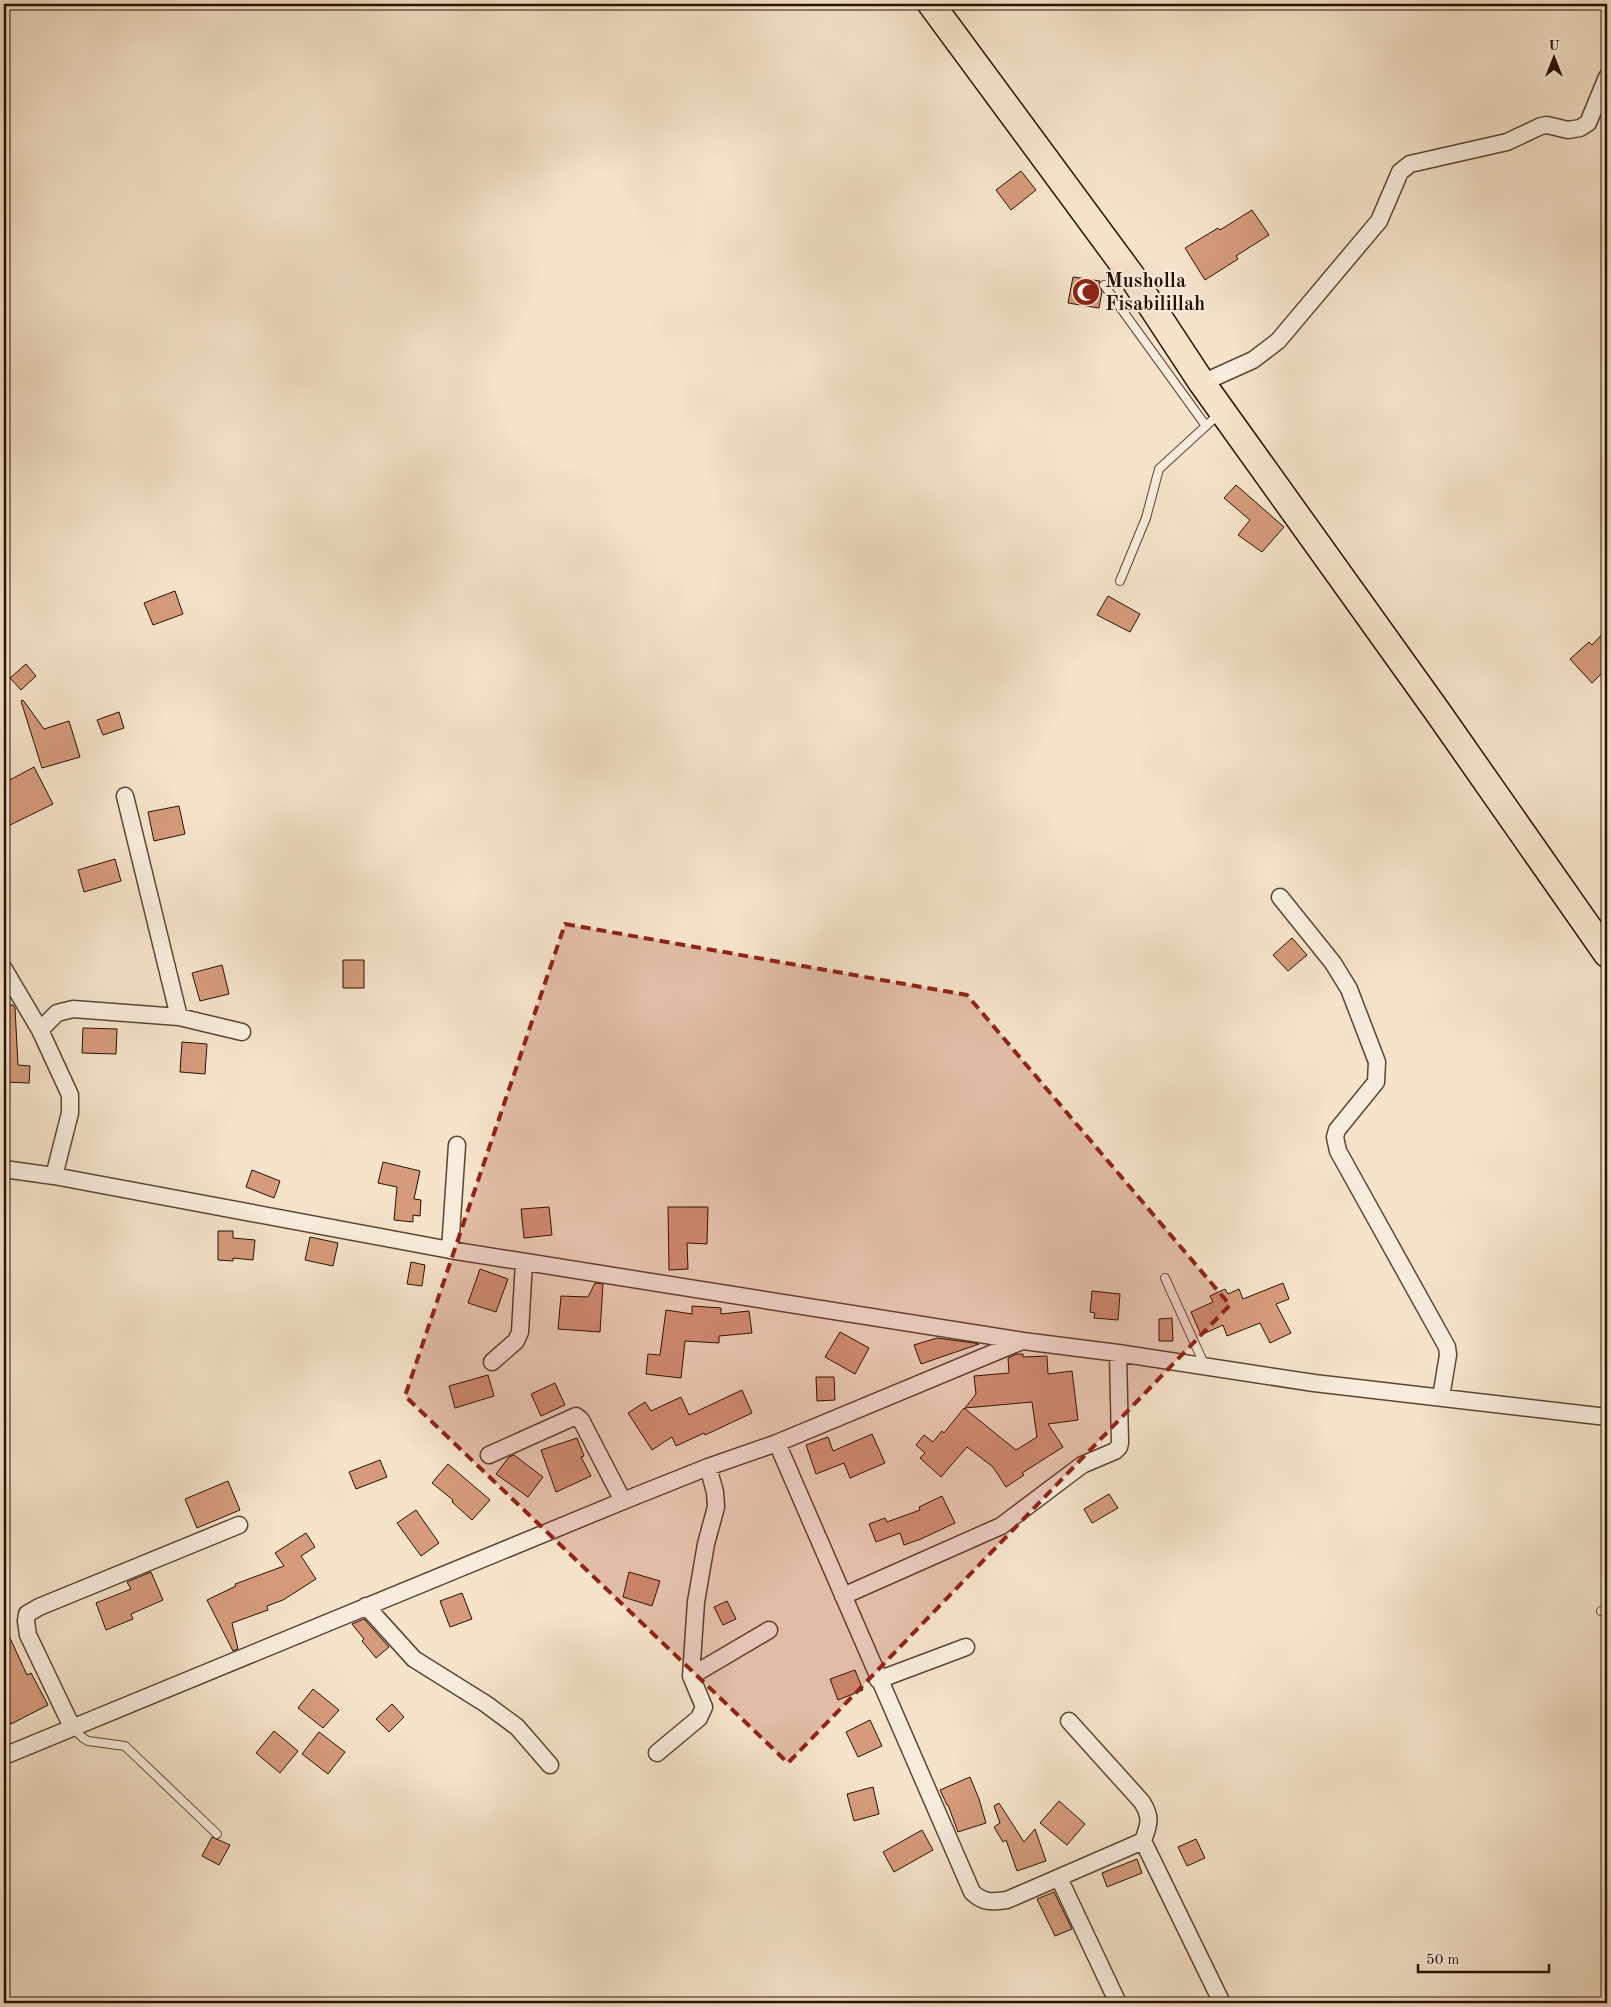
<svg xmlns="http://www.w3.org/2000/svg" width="1611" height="2007" font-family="'Old Standard TT',serif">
<rect width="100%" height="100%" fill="#f5e3ca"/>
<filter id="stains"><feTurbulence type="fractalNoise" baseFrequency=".004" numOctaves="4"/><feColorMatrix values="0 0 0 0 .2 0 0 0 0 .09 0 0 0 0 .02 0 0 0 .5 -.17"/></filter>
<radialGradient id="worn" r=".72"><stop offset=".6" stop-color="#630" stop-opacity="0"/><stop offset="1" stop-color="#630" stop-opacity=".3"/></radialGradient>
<path fill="#d59b7c" stroke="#281000" d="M1021,171L1036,190L1011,210L996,190Z
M1252,210L1269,235L1236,256L1238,259L1205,280L1185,248L1218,228L1220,230Z
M1073,277L1100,281L1099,286L1102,291L1099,308L1068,303Z
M1236,485L1284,527L1262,552L1238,535L1250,520L1224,498Z
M175,591L183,614L153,625L144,603Z
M1108,596L1140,614L1130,632L1097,615Z
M1607,629V668L1592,683L1570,659L1589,642L1592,645Z
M26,664L36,676L21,690L10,678Z
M23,700L44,729L69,721L80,757L42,768L21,701Z
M119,712L124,728L103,735L97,720Z
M34,767L53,804L4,828V783Z
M179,806L185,834L154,841L148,812Z
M115,859L121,881L84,892L78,870Z
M1292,938L1307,955L1288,971L1273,955Z
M343,960H364V988H343Z
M222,965L229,994L200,1001L192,973Z
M4,1005H13L15,1008L18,1065L30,1066L29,1083L4,1082Z
M83,1028L117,1029L116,1054L82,1053Z
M182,1042L207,1044L205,1074L180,1072Z
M383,1162L420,1171L414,1199L421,1200L420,1216L413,1215V1222L394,1220L397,1187L378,1183Z
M252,1170L280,1181L274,1198L246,1187Z
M549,1207L552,1235L524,1238L521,1209Z
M668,1207H708L707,1244L687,1243L688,1269L669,1270Z
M218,1231H233V1238L255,1240L253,1260L233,1258V1261L218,1260Z
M310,1237L338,1243L333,1266L305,1260Z
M411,1262L425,1265L422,1286L407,1284Z
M480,1269L508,1279L496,1312L468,1303Z
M595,1283L603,1284L600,1332L558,1329L561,1296L588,1297Z
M1283,1283L1289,1299L1276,1304L1291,1333L1270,1343L1260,1323L1227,1336L1223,1325L1201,1335L1191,1312L1213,1302L1210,1296L1225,1289L1228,1294L1239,1289L1243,1299Z
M1092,1291L1120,1294L1118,1320L1094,1318L1095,1313L1090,1312Z
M692,1306L721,1308V1314L749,1311L752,1333L719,1336V1343L685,1341L681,1378L646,1374L648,1354L660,1355L666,1310L692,1314Z
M1172,1318L1173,1341H1159V1319Z
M840,1332L869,1348L855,1374L825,1357Z
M937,1338L974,1343L979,1344L921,1364L914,1345Z
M1017,1354H1023V1357L1047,1356L1048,1374L1072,1371L1078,1420L1048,1424L1063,1447L1022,1473L1024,1475L1006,1487L993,1467L967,1447L941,1477L920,1458L925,1453L916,1445L924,1435L933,1442L942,1431L944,1433L964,1408L1016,1450L1037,1437L1032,1402L965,1408L976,1394L974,1376L1009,1373L1008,1358Z
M488,1375L494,1396L455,1408L449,1386Z
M816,1377H834L835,1400L817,1401Z
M555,1383L565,1405L541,1416L531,1394Z
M742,1390L752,1413L705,1435L704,1433L676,1446L672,1437L652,1450L628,1413L645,1402L651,1411L681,1397L689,1415Z
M872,1434L885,1463L850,1478L844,1463L816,1474L806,1445L828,1437L833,1451Z
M577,1438L584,1456L581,1457L591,1476L556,1492L541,1450Z
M514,1455L543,1477L528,1497L496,1474L509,1457Z
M380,1460L387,1477L356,1489L349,1472Z
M448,1464L490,1500L472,1520L452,1502L453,1500L432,1483Z
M228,1481L240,1510L197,1528L185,1499Z
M1109,1494L1118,1508L1092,1523L1084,1509Z
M942,1496L955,1523L921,1539L904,1545L900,1533L876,1542L869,1524L885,1518L887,1522L920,1510L919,1507Z
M416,1510L439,1543L421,1556L397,1523Z
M306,1533L315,1547L301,1556L316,1579L283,1600L267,1606L268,1610L232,1623L238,1649L233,1651L207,1600L236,1586L235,1584L284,1566L275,1553Z
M151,1572L163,1600L131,1614L133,1619L106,1630L96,1603L131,1589L127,1582Z
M629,1572L660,1581L652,1606L623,1597Z
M462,1593L472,1619L450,1627L440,1601Z
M727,1601L736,1619L723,1625L714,1607Z
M364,1619L389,1647L376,1658L362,1641L364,1639L352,1624Z
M4,1625L27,1675L31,1673L48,1705L11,1724L4,1711Z
M855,1670L863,1690L838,1700L830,1679Z
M313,1689L339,1710L323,1728L298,1708Z
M392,1704L404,1717L389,1732L376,1719Z
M870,1720L882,1746L858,1757L846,1732Z
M274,1731L298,1751L280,1773L256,1753Z
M319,1732L345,1752L328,1774L302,1754Z
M970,1777L979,1799L986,1823L958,1832L948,1805H947L940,1790Z
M873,1787L879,1814L854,1821L847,1794Z
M1059,1801L1085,1824L1067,1845L1040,1823Z
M999,1803L1024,1842L1035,1829L1046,1861L1017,1871L1006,1840L1003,1842L994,1827L1000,1823L994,1806Z
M922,1830L933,1850L894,1872L883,1852Z
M212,1837L230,1845L219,1865L202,1856Z
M1196,1839L1205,1858L1187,1866L1178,1847Z
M1137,1859L1142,1873L1107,1887L1102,1873Z
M1054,1892L1072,1929L1055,1936L1037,1899Z"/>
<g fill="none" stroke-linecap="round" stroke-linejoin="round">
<defs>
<path id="service" d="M1104,285L1206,426
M1120,581L1146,518L1159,469L1219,414
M1165,1278L1205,1366
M1601,1611L1607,1612
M72,1727L83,1738L88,1741L125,1746L217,1834"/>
<path id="minor" d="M1202,383L1253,360L1278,341L1379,221L1400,172L1410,164L1507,142L1541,126L1547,125L1568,130L1580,128L1588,123L1607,77
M1280,897L1333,963L1349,989L1377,1062L1376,1082L1337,1130L1335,1137L1338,1151L1447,1347L1448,1355L1441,1397
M4,969L40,1030L70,1095V1113L54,1176
M179,1017L242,1032
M40,1030L57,1013L73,1009L179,1017L125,796
M4,1169L54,1176L450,1250L1023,1341L1118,1353L1314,1383L1607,1417
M450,1250L457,1145
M492,1362L516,1341L520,1332L524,1262
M777,1443L972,1892C983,1903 992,1902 1007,1900L1143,1841L1222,2003
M489,1455L576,1416L581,1420L623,1501
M843,1596L1001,1526L1082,1465L1115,1451L1119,1447L1120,1443L1118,1353
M366,1606L414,1659L486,1704L517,1727L550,1765
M691,1676L769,1630
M878,1680L966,1647
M1069,1721L1142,1802C1152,1818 1149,1824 1143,1841
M72,1727L28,1635L26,1621L27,1614L39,1607L239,1525
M657,1753L699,1718L704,1707L691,1676L696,1602L706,1544L716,1507L715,1492L708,1467
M4,1756L623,1501L708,1467L777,1443L1022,1341
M1059,1878L1118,2003"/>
<path id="trunk" d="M931,4L1131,275L1202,383L1437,711L1607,954"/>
</defs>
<use href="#service" stroke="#5b4532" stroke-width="10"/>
<use href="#minor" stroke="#5b4532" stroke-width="19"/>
<use href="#trunk" stroke="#281000" stroke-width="29"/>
<use href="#service" stroke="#f8eddd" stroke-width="8"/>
<use href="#minor" stroke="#f8eddd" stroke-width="16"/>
<use href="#trunk" stroke="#f5e3ca" stroke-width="26"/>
</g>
<path fill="#8f2418" fill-opacity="0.2" stroke="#8f2418" stroke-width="4" stroke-dasharray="10 6" stroke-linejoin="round" d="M565,924L967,995L1230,1305L788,1763L405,1396Z"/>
<defs>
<symbol id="mosque-disc" viewBox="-11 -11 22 22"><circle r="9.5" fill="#8f2418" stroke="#f8eddd"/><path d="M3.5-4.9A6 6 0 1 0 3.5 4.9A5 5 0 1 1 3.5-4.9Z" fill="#fff"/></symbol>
</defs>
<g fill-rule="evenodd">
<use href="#mosque-disc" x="1070" y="276" width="32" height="32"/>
</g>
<g text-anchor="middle" stroke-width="4.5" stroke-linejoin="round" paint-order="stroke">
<g font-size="20" font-weight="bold" fill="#281000" stroke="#f8eddd" text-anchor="start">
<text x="1105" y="287">Musholla<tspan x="1105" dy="23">Fisabilillah</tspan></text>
</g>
</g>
<rect width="1611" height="2007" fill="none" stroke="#f5e3ca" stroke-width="20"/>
<rect x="5" y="5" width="1601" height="1997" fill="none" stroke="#281000" stroke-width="2.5"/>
<rect x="10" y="10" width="1591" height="1987" fill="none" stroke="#281000"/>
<g transform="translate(1554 58)" stroke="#f8eddd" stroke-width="4" paint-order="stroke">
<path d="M0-4L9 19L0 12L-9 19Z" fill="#281000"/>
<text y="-8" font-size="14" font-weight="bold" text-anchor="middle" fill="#281000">U</text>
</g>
<path d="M1418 1964v8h131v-8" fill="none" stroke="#281000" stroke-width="2.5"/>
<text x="1426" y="1964" font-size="15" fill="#281000" stroke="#f8eddd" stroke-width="4" paint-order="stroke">50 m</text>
<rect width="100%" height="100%" filter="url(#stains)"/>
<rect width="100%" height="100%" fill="url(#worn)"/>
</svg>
